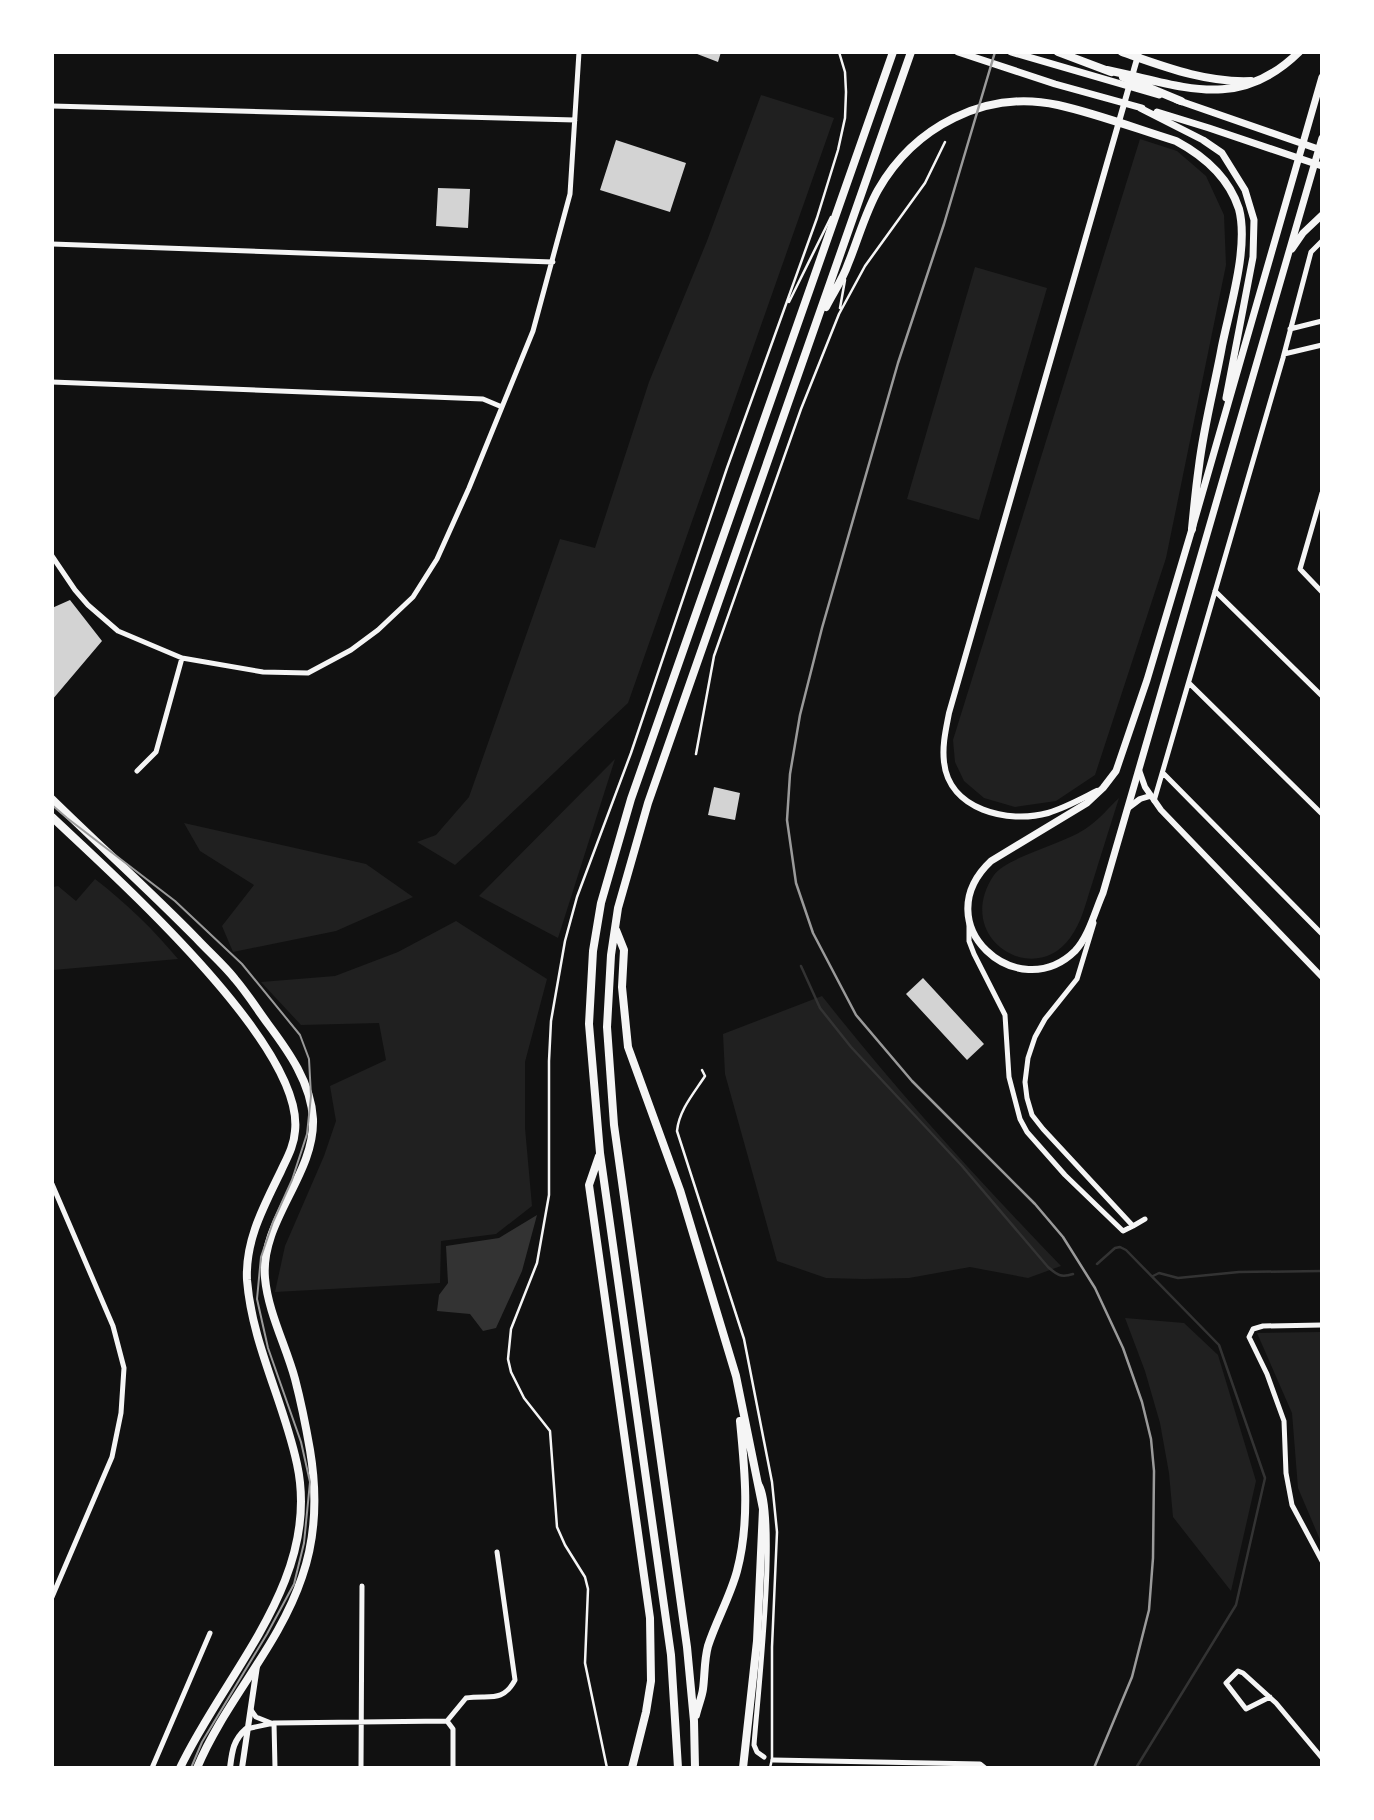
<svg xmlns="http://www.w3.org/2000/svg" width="1374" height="1820" font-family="'Noto Sans',sans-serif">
<rect width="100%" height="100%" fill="#111"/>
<path fill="#202020" d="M761,95L834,118L628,703C570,757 514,812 455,865L417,842L436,835L469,797L560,539L595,548L649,382L707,241Z
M1140,139L1177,151L1206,176L1224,215L1226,265L1166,558L1095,775L1056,801L1015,807L984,798L964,781L955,762L953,740Z
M975,267L1047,288L979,520L907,499Z
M615,759L558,938L479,896Z
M1119,798C1110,826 1101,855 1092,884C1086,902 1082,922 1070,938C1033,989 952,937 994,875C1008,856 1066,844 1088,827C1100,819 1109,807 1119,798Z
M184,823L366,864L413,897L336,931L233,952L222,926L254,885L200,851Z
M95,879C126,903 153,929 178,959L53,970V887L58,886L76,901Z
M456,921L547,979L525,1062V1128L532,1206L496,1234L441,1241L440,1283L275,1292L285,1246L324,1156L336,1121L330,1086L386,1060L379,1023L301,1025L261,982L335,976L398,952Z
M822,996C896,1090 978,1180 1061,1266L1028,1278L970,1267L909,1278L864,1279L826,1278L777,1261L725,1074L723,1034Z
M1125,1318L1184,1323L1218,1355L1256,1481L1231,1591L1173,1517L1169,1473L1160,1423L1145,1371Z
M1321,1332H1322L1321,1542L1298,1488L1292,1413L1257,1333Z"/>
<path fill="#333" d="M537,1215L522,1271L496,1328L483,1331L470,1314L437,1311L439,1295L448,1283L446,1246L499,1238Z"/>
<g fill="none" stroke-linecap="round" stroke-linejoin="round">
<path stroke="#333" stroke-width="2.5" d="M801,966L820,1008L851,1047L962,1166L1048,1267C1057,1275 1061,1278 1073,1274
M1097,1264L1115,1248L1120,1247L1126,1250L1219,1345L1265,1478L1236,1605L1136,1768
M1153,1276L1159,1273L1178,1278L1239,1272L1322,1271"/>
</g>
<path fill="#d3d3d3" d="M692,52H721L718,62Z
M616,140L686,163L670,212L600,190Z
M438,188L470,189L468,228L436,226Z
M70,600L102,641L52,700V608Z
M714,787L740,793L735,820L708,815Z
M923,978L984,1044L967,1060L906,994Z"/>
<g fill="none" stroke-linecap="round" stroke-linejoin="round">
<path stroke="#f5f5f5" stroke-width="2.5" d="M789,302L831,217
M840,308L845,280
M696,754L714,656L801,409L839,314L865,266L925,183L945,142
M702,1070L705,1076C694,1093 679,1110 677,1131L744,1339L772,1482L777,1532L772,1647V1759L770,1768
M607,1768L585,1663L588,1589L585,1577L565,1545L557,1527L550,1431L524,1398L511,1372L508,1359L511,1329L537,1263L549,1195V1061L551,1021L565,941L577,897L631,753L727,468L817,218L838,150L845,118L846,92L845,72L839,52"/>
<path stroke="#f5f5f5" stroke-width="5" d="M52,106L575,120
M52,244L553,262
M1290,329L1322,321
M1284,354L1322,345
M52,382L483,399L502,407
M1322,493L1300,569L1322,592
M52,556L75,590L88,605L118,631L182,658L263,672L308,673L351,650L378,630L413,597L437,559L469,488L533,331L570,194L579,52
M1215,591L1322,696
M1189,683L1322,814
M137,771L156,752L182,658
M1163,773L1322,934
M1154,801L1283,358L1311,252L1322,241
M969,919V941L974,954L1005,1015L1009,1077L1020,1119L1027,1132L1065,1175L1123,1231L1133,1226L1043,1129L1032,1115L1027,1098L1025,1082L1028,1058L1035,1037L1045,1019L1077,979L1094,923
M52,1184L113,1326L124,1368L121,1413L112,1457L52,1597
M1133,1226L1145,1219
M1322,1325L1263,1326L1253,1329L1249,1337L1267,1374L1284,1421L1286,1473L1292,1505L1322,1561
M759,1483C779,1509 757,1702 754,1745L757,1752L764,1757
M1270,1697L1246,1709L1226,1683L1238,1671L1243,1673L1276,1703L1322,1758
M251,1710L256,1717L271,1723
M447,1721L466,1698C488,1694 502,1704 515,1680L497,1552
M447,1721L453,1729V1768
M274,1723L275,1768
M246,1729L274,1723L447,1721
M773,1760L980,1764L985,1768
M152,1768L210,1633
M361,1768L362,1586"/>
<path stroke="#f5f5f5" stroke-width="6" d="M1139,770L1145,787L1161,810L1322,977
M1097,791C1081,799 1065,808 1048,813C1008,824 949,810 944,762C942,745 946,729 949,713L1139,52
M1128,808L1140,799L1150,796
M230,1768C232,1752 233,1740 246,1729
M242,1768L257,1666"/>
<path stroke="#f5f5f5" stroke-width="7" d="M958,52L1055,84L1142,108
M1011,52L1159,95
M1322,77L1192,529L1147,680L1116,771L1103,788L1087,803L991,861C924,924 1018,1007 1075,951C1089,936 1095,911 1103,893L1322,138
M1177,100L1321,150
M1140,108L1203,140L1222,153L1245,190L1254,220L1253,257L1226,398
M1157,112L1209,128L1322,166
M1292,249L1303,233L1322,215"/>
<path stroke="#f5f5f5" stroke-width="8" d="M52,799C100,846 150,891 197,939C209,952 224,965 235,979C247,993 257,1009 268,1024C289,1052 311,1083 313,1119C315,1175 260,1221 265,1278C268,1312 286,1346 295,1379C301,1402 306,1427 310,1450C317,1492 316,1537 302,1577C279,1646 225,1701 197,1768
M52,817C113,875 305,1045 295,1131C294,1146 287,1158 281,1171C264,1206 245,1240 247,1280C252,1344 284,1402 297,1464C322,1579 226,1671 180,1768"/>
<path stroke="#f5f5f5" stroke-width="8" d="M1058,52L1111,72
M1122,52C1165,67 1206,83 1251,81
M1107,70C1181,85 1237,113 1299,52
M1123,77L1181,101
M826,307C833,293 843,279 848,264C858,240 865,213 878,190C914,127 985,89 1058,105C1098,114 1137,129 1176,141C1204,156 1229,178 1239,209C1249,247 1230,307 1222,346C1215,385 1204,425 1199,466C1196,487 1194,508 1192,529
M616,930L624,950L622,987L628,1047L680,1190L736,1376L763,1509L757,1641L743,1768
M599,1156L589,1185L650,1618L651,1681L646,1712L632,1768
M696,1715C698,1706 702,1697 703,1689C705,1674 704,1661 708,1646C716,1621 730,1597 737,1571C750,1522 745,1471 740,1421
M678,1768L671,1655L600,1153L589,1024L593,951L601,903L631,799L893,52
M695,1768L694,1721L687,1647L614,1125L607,1027L611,955L618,908L648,803L911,52"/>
<path stroke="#9a9a9a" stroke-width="2" d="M52,805L67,818L175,901L242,964L300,1035L309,1059L311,1096L307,1134L292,1180L273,1222L261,1257L257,1299L268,1348L301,1442L310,1482L304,1543L294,1584L267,1634L202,1742L191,1768"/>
<path stroke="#9a9a9a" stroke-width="2.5" d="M995,52L944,224L898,363L822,628L800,715L790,774L787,820L796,883L813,933L856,1015L912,1081L1035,1204L1063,1237L1095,1288L1123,1348L1142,1402L1151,1439L1154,1471L1153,1558L1149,1610L1132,1677L1094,1768"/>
</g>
<rect width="1374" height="1820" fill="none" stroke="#ffffff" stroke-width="108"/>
</svg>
